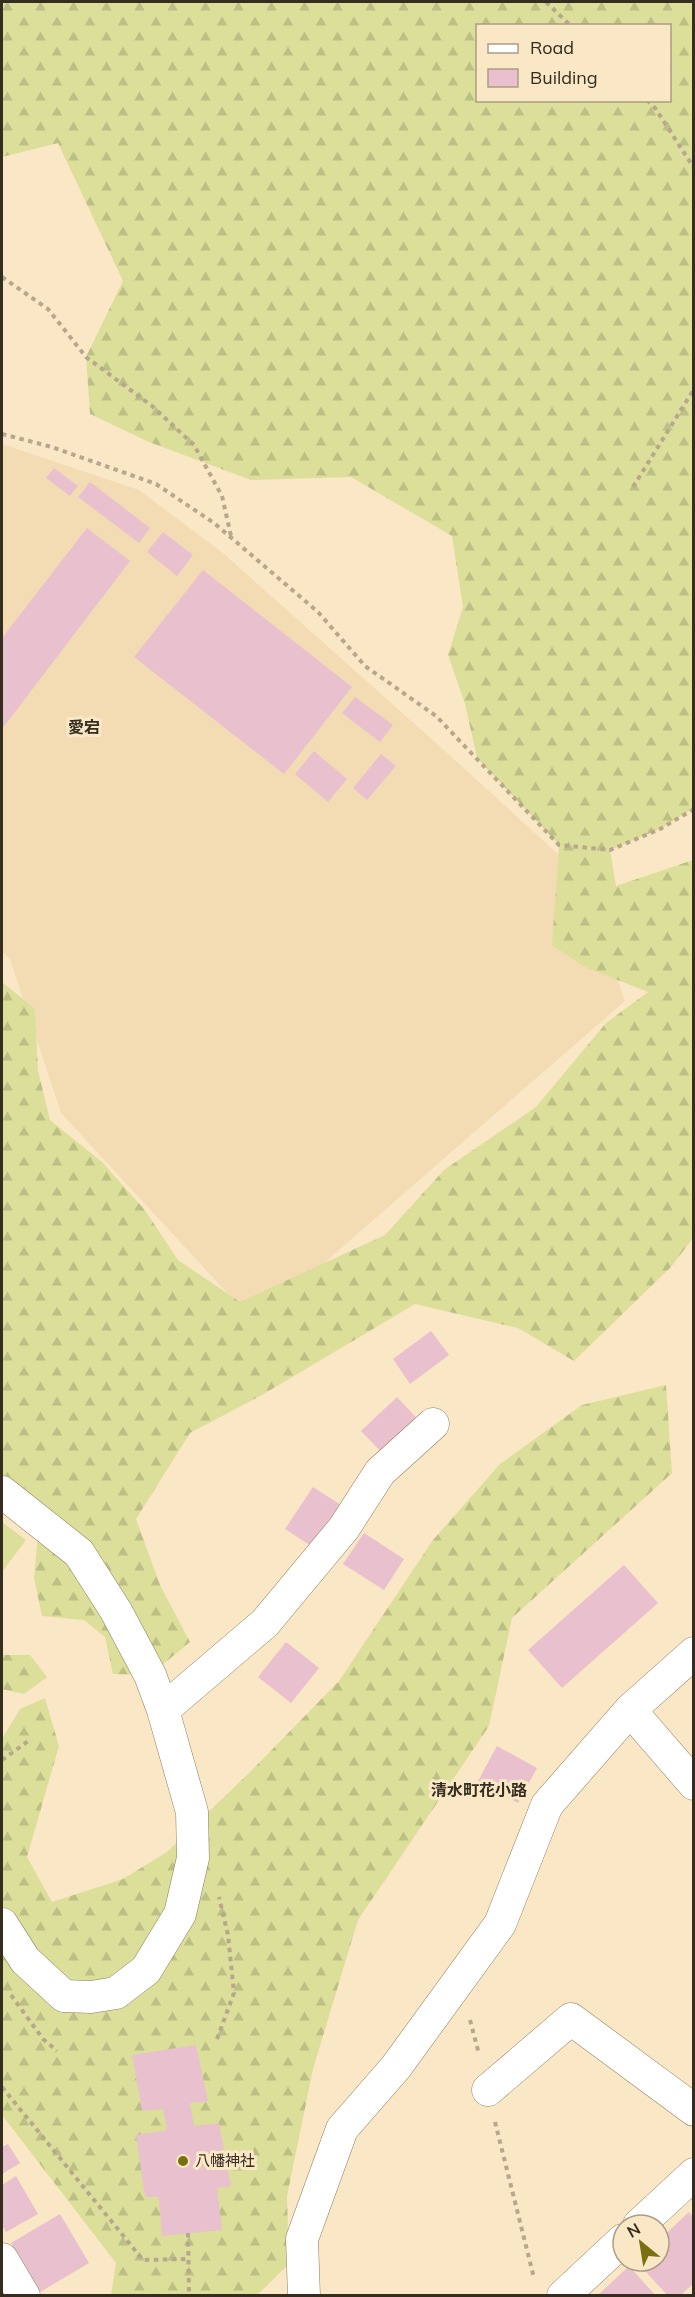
<svg xmlns="http://www.w3.org/2000/svg" width="695" height="2297" font-family="Mulish,'Noto Sans JP',sans-serif">
<defs>
<pattern id="forest-firs" width="22" height="20" patternUnits="userSpaceOnUse" patternTransform="scale(1.5)"><rect width="22" height="20" fill="#dcdf99"/><path d="M5 1l3.5 6h-7zM16 11l3.5 6h-7z" fill="#bdc084"/></pattern>
</defs>
<rect width="100%" height="100%" fill="#fae7c6"/>
<path fill="#f3dcb4" d="M2,444L139,490L223,553L445,751L581,875L625,1001L255,1323L61,1113L10,959L2,952Z"/>
<path fill="url(#forest-firs)" fill-rule="evenodd" d="M2,2H693V809L660,829L610,850L616,886L693,860V1238L671,1267L574,1361L518,1328L415,1304L262,1395L190,1433L136,1519L160,1585L190,1642L150,1675L113,1674L105,1637L84,1620L42,1616L34,1578L38,1535L2,1500V982L35,1009L38,1071L50,1120L102,1162L144,1209L178,1260L240,1302L385,1235L444,1170L536,1107L606,1023L648,992L585,967L552,945L559,845L477,758L465,704L448,655L463,607L452,536L351,477L251,480L149,442L90,414L86,357L123,281L58,143L2,157ZM478,26H670V100H478Z
M666,1385L672,1473L512,1618L489,1726L358,1920L313,2069L287,2196L289,2264L257,2295H111L116,2263L2,2115V1739L20,1709L45,1698L59,1746L27,1857L52,1902L123,1879L167,1852L249,1773L339,1681L433,1540L500,1464L582,1405Z
M2,1655H30L47,1677L24,1694L2,1689Z"/>
<path fill="#dcdf99" d="M2,1522L26,1540L2,1572Z"/>
<path fill="#e8c0ce" d="M54,468L78,486L70,496L46,478Z
M90,482L150,528L139,543L78,497Z
M87,528L130,561L2,729V638Z
M163,532L193,555L177,576L147,552Z
M203,570L352,687L284,774L134,657Z
M355,697L393,725L380,742L342,713Z
M314,751L347,779L328,802L295,774Z
M381,754L396,766L367,800L353,788Z
M431,1331L449,1355L410,1384L393,1359Z
M397,1397L423,1425L388,1459L361,1431Z
M313,1487L344,1507L316,1549L285,1529Z
M364,1533L404,1559L384,1590L343,1564Z
M624,1565L658,1603L562,1688L528,1650Z
M286,1642L319,1668L291,1703L258,1677Z
M497,1746L537,1768L518,1803L478,1781Z
M196,2045L208,2101L190,2103L194,2126L219,2123L231,2186L217,2188L222,2230L162,2236L159,2197H145L136,2135L167,2130L163,2109L142,2111L132,2055Z
M8,2144L20,2163L2,2174V2147Z
M16,2176L38,2214L6,2232L2,2225V2185Z
M689,2212L694,2218V2283L680,2296H668L636,2261H659V2240Z
M60,2214L89,2263L40,2292L11,2243Z
M629,2266L656,2296H597Z"/>
<g fill="none" stroke-linecap="round" stroke-linejoin="round">
<defs>
<path id="minor" d="M2,1492L79,1553L116,1611L150,1675L163,1710L192,1812L193,1858L180,1914L146,1970L116,1993L91,1997L64,1996L25,1960L2,1924
M163,1710L265,1623L344,1528L380,1472L433,1424
M630,1710L694,1784
M488,2090L571,2019L694,2110
M639,2225L694,2174
M2,2259L24,2296
M304,2296L302,2239L342,2129L396,2067L500,1924L547,1805L630,1710L694,1653
M563,2296L623,2240"/>
</defs>
<use href="#minor" stroke="#8e7d5f" stroke-width="33"/>
<path stroke="#b6a78d" stroke-width="4" stroke-dasharray="4.5 4.5" stroke-linecap="butt" d="M546,2L571,26
M647,100L655,108L694,168
M2,277L48,309L86,357L152,406L194,445L222,496L231,536
M2,434L52,447L156,484L214,523L318,612L365,666L436,716L559,845L610,850L660,829L694,809
M633,487L694,389
M2,1760L31,1739
M11,1995L43,2039L57,2051
M470,2020L479,2054
M217,2039L234,1993L228,1935L219,1897
M2,2087L143,2260L188,2259
M495,2122L534,2278
M188,2233L189,2296"/>
<use href="#minor" stroke="#fff" stroke-width="32"/>
</g>
<circle fill="#787011" stroke="#fae7c6" stroke-width="2" cx="183" cy="2161" r="6"/>
<g text-anchor="middle" stroke-width="6" stroke-linejoin="round" paint-order="stroke">
<g font-size="15" fill="#342d20" stroke="#fae7c6" text-anchor="start">
<text x="195" y="2166">八幡神社</text>
</g>
<g font-size="16" font-weight="bold" fill="#342d20" stroke="#fae7c6">
<text x="84" y="733">愛宕</text>
<text x="479" y="1796">清水町花小路</text>
</g>
</g>
<rect width="695" height="2297" fill="none" stroke="#342d20" stroke-width="6"/>
<rect x="476" y="24" width="195" height="78" fill="#fae7c6" stroke="#ab9d84" stroke-width="1.5"/>
<rect x="488" y="44" width="30" height="9" fill="#ffffff" stroke="#ab9d84" stroke-width="1.5"/>
<text x="530" y="54" font-size="18" fill="#342d20">Road</text>
<rect x="488" y="69" width="30" height="18" fill="#e8c0ce" stroke="#ab9d84" stroke-width="1.5"/>
<text x="530" y="84" font-size="18" fill="#342d20">Building</text>
<g transform="translate(641 2243) rotate(330)"><circle r="28" fill="#fae7c6" stroke="#ab9d84" stroke-width="1.5"/>
<path d="M0-4.5L10 22L0 15L-10 22Z" fill="#787011"/>
<text y="-9" font-size="16" font-weight="bold" text-anchor="middle" fill="#342d20">N</text>
</g>
</svg>
